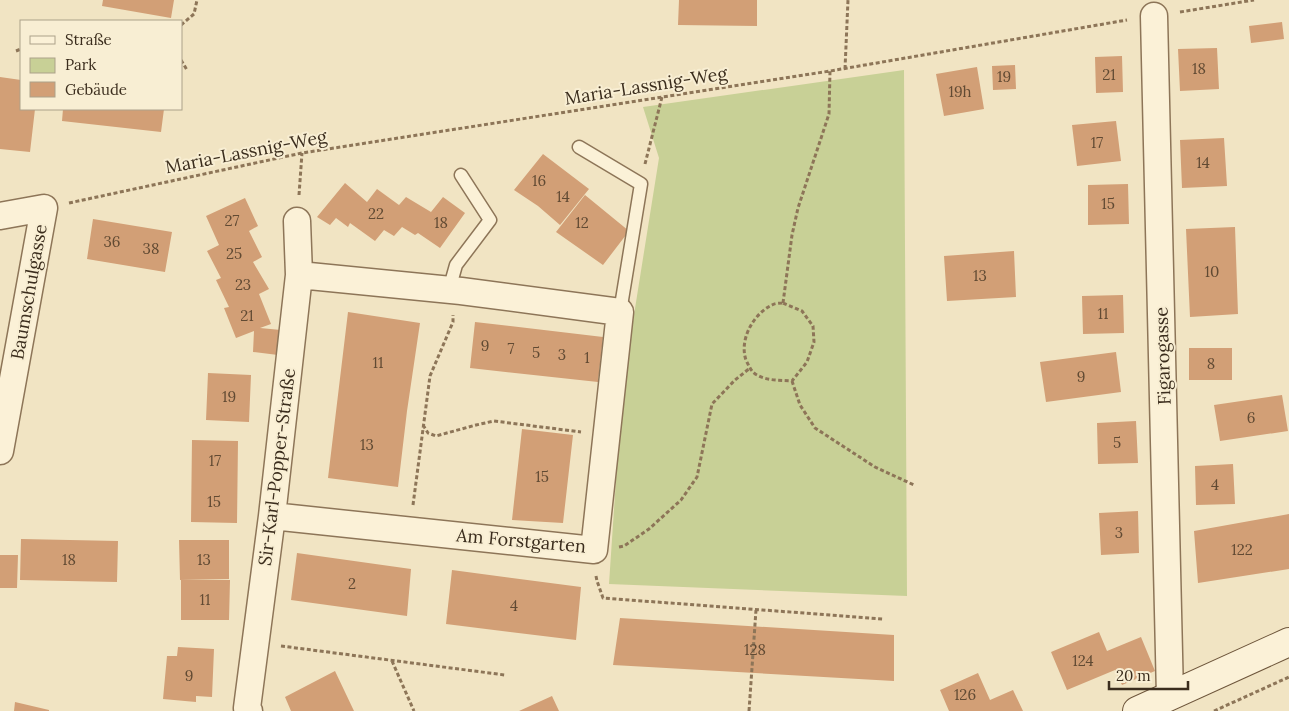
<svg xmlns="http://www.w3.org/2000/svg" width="1289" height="711" font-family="Lora,serif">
<rect width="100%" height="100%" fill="#f1e4c3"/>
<path fill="#c8d096" d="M904,70L907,596L609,584L622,390L659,158L643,107Z"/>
<path fill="#d29f76" d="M103,0H174L171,18L102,6Z
M679,0H757V26L678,25Z
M1282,22L1284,39L1251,43L1249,26Z
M1217,48L1219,89L1180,91L1178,49Z
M1122,56L1123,92L1096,93L1095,57Z
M1015,65L1016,89L993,90L992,66Z
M977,67L984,109L944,116L936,74Z
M0,77L21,80V109H35L30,152L0,149Z
M63,109H164L161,132L62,121Z
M1116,121L1121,161L1077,166L1072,125Z
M1224,138L1227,186L1182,188L1180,140Z
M543,154L589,189L560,225L538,206L514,190Z
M345,183L367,202L377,189L399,205L406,197L431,212L443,197L465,213L440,248L418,233L415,235L402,227L394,236L384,230L375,241L350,223L348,227L336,218L330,225L317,217Z
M1128,184L1129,224L1088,225V185Z
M585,195L629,231L603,265L556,232Z
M245,198L258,226L249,231L262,257L253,262L269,289L259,294L271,324L260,328L281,330L278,355L253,352L254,331L236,338L224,308L229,307L216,280L221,278L207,251L219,245L206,216Z
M93,219L172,232L165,272L87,259Z
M1235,227L1238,314L1190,317L1186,229Z
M1014,251L1016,297L947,301L944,256Z
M1123,295L1124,333L1083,334L1082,296Z
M348,312L420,323L407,411L398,487L328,478Z
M475,322L603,337L598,382L470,368Z
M1189,348H1232V380H1189Z
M1116,352L1121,392L1046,402L1040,362Z
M208,373L251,375L249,422L206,420Z
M1282,395L1288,431L1220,441L1214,405Z
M1136,421L1138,463L1098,464L1097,423Z
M522,429L573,435L563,523L512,520Z
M192,440L238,441L237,523L191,522Z
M1233,464L1235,504L1196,505L1195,466Z
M1138,511L1139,553L1101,555L1099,513Z
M1289,514V569L1198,583L1194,531Z
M21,539L118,541L117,582L20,580Z
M179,540H229V579L180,580Z
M297,553L411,569L407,616L291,600Z
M0,555H18L17,588H0Z
M452,570L581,587L576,640L446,624Z
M181,580H230L229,620H181Z
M620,618L894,635V681L613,665Z
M1099,632L1107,651L1141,637L1155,671L1122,685L1115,670L1067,690L1051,652Z
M178,647L214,649L212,697L196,696V702L163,699L167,656H177Z
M335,671L354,711H291L285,697Z
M978,673L990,700L1013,690L1023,711H949L940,690Z
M552,696L559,711H519Z
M15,702L49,710V711H14Z"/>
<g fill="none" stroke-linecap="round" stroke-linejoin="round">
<defs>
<path id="lane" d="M579,147L641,184L620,312
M449,290L456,265L490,220L461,175"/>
<path id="street" d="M1154,16L1170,696
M0,216L44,208L0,451
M272,516L594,550L620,312L461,291L299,275
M249,711L247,708L272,516L299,275L297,221"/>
<path id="secondary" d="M1137,711L1289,642"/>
</defs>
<use href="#lane" stroke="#8d7558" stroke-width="15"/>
<use href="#street" stroke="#8d7558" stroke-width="29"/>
<use href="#secondary" stroke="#6e563b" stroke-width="30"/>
<path stroke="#8d7558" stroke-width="3" stroke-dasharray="4 2.5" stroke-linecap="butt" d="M1180,12L1254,0
M181,25L194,14L197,0
M16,51L21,49
M181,60L187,70
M845,69L848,0
M645,164L662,97
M299,195L302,153
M69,203L302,153L830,71L1127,20
M783,303L792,235L798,208L829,114L830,71
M783,303L802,311L813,326L814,342L807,362L792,381C780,380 767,381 757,375C751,372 749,366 746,360C739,340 753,314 772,305C775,303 780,303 783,303Z
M792,381L800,405L815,428L875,467L914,485
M423,425L428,433L436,436L476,425L494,421L581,432
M413,505L430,376L453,322V315
M619,547L624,546L649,529L681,500L697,477L712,404L735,380L750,368
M596,576L597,581L603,598L883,619
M281,646L505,675
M392,661L414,711
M749,711L756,610
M1214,711L1289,677"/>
<use href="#lane" stroke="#fbf1d7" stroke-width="12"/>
<use href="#street" stroke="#fbf1d7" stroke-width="26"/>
<use href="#secondary" stroke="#fbf1d7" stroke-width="28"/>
</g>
<g text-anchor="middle" stroke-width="4" stroke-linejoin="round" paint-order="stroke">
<g font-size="15" fill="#614a33">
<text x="1199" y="74">18</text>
<text x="1109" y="80">21</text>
<text x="1004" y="82">19</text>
<text x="960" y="97">19h</text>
<text x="1097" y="148">17</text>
<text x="1203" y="168">14</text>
<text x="539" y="186">16</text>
<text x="563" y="202">14</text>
<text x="1108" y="209">15</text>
<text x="376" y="219">22</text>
<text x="232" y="226">27</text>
<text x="441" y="228">18</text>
<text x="582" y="228">12</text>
<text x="112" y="247">36</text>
<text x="151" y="254">38</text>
<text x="234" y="259">25</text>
<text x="1212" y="277">10</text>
<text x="980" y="281">13</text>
<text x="243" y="290">23</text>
<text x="1103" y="319">11</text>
<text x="247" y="321">21</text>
<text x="485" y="351">9</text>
<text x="511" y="354">7</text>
<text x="536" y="358">5</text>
<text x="562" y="360">3</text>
<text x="587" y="363">1</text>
<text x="378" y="368">11</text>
<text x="1211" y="369">8</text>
<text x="1081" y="382">9</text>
<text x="229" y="402">19</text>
<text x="1251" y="423">6</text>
<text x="1117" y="448">5</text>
<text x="367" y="450">13</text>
<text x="215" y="466">17</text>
<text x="542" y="482">15</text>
<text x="1215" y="490">4</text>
<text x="214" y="507">15</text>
<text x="1119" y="538">3</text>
<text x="1242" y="555">122</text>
<text x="69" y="565">18</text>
<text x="204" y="565">13</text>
<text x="352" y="589">2</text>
<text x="205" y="605">11</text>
<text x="514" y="611">4</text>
<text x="755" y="655">128</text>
<text x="1083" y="666">124</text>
<text x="189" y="681">9</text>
<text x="965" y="700">126</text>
</g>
<g font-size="18" fill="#3b2d1d" stroke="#f8eed3">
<text transform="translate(646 86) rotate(-9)" y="6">Maria-Lassnig-Weg</text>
<text transform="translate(246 152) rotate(-11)" y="6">Maria-Lassnig-Weg</text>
<text transform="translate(29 292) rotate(-80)" y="6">Baumschulgasse</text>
<text transform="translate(1163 356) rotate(-92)" y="6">Figarogasse</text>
<text transform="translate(277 467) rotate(-83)" y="6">Sir-Karl-Popper-Straße</text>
<text transform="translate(521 541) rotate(5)" y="6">Am Forstgarten</text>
</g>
</g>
<rect x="20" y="20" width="162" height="90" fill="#f8eed3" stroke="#aca18a"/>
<rect x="30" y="36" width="25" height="8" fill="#fbf1d7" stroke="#aca18a"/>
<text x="65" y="45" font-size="15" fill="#3b2d1d">Straße</text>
<rect x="30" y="58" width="25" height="15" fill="#c8d096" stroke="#aca18a"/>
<text x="65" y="70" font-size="15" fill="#3b2d1d">Park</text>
<rect x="30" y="82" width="25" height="15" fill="#d29f76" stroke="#aca18a"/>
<text x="65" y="95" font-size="15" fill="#3b2d1d">Gebäude</text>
<path d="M1109 681v8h79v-8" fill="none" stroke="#3b2d1d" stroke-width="2.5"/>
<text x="1116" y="681" font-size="15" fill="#3b2d1d" stroke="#f8eed3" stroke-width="4" paint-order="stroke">20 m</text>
</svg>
